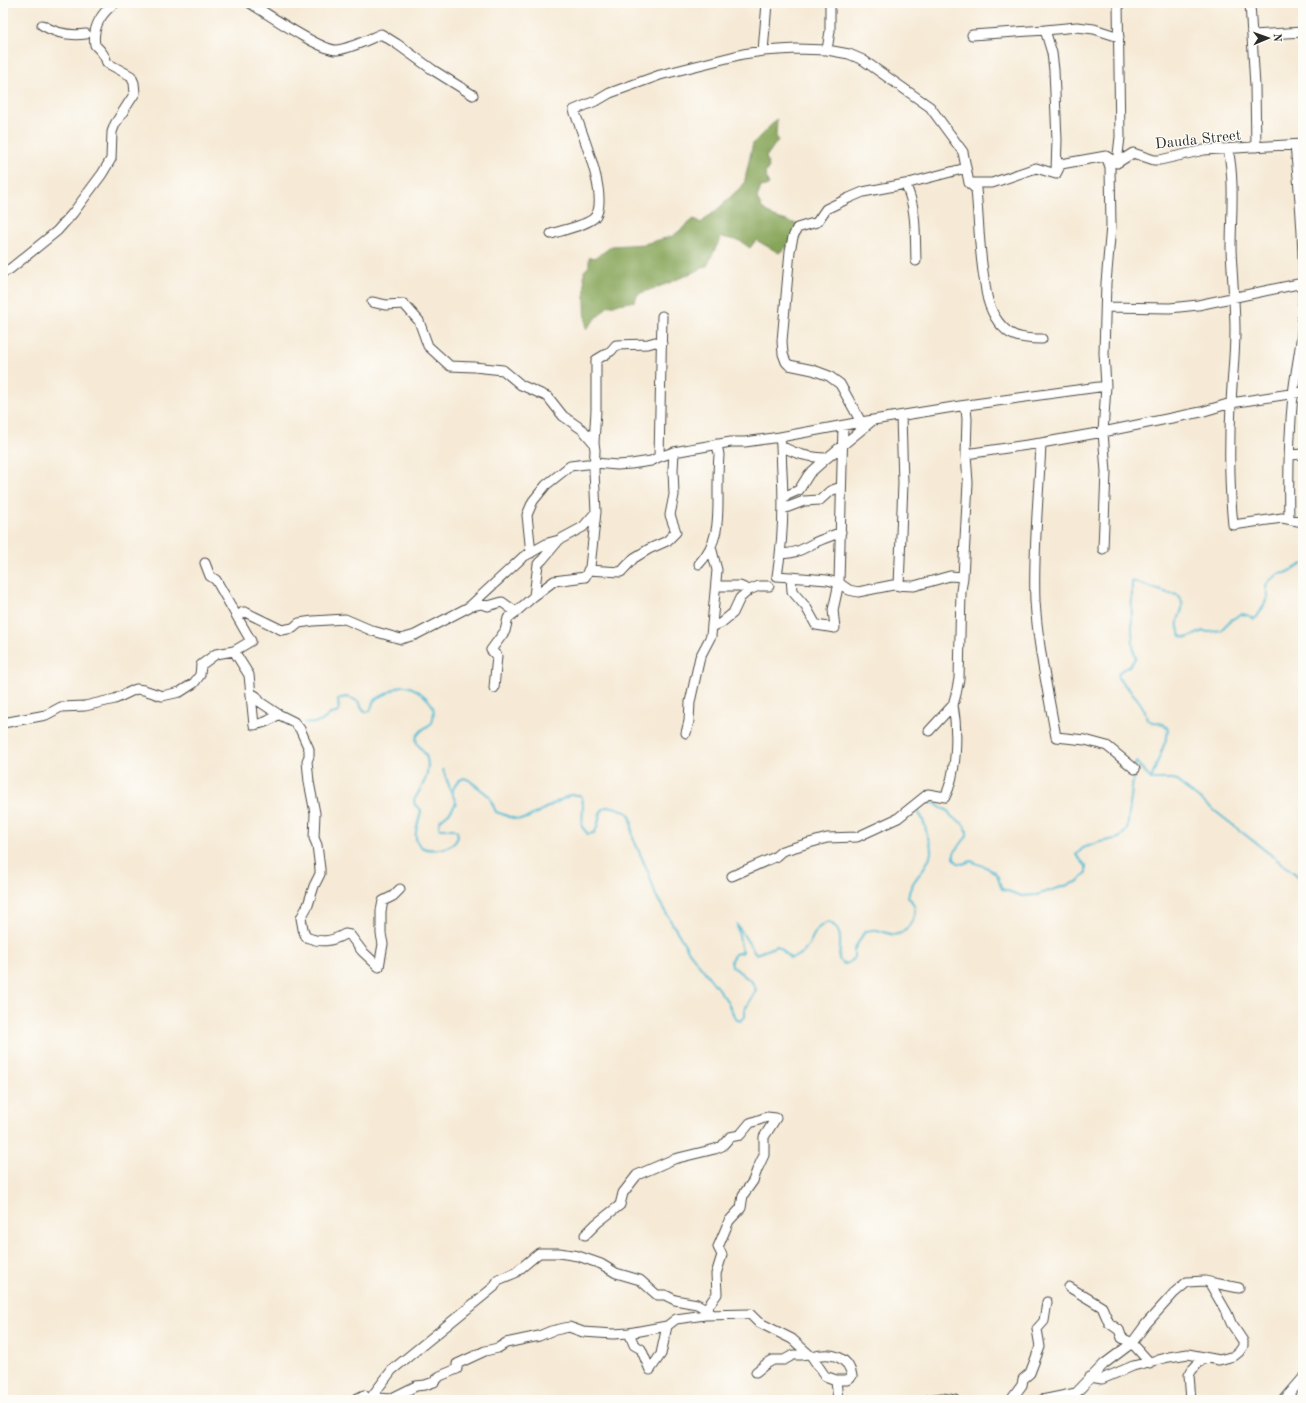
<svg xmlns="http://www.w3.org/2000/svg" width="1306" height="1403" font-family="'Old Standard TT',serif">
<rect width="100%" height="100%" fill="#fdfcf7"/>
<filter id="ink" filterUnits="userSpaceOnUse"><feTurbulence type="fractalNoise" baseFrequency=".025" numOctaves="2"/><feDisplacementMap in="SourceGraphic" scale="8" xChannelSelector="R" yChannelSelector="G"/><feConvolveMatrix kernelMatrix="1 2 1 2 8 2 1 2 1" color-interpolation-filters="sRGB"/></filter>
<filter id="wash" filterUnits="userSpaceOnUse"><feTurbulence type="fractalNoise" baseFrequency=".012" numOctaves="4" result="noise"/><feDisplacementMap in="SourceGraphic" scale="16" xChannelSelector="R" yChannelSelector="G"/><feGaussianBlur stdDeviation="0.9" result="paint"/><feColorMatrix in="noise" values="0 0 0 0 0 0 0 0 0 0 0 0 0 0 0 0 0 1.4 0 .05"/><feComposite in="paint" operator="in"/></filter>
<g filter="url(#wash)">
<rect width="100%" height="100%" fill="#f6ead6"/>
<path fill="#86a559" stroke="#586842" d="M777,119L776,136L778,140L766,157L769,167L765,173L769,185L761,187L757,198L762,208L774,217L803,226L801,235L779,253L756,240L750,248L740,241L721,237L707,266L669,283L638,294L635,301L608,306L586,329L584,271L589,266V258L597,257L612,246L644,244L673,236L694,219L701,223L720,207L744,184L753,143Z"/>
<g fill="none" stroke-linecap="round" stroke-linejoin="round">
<path stroke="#59bdd7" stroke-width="2" d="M305,723C318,724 321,723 330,714L336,713L339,711L338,699C347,695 351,698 359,702L362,708L366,712L370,711C373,707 371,703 375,700C378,697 382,696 386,694C392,691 396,687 403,686C413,685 429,698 433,707C435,712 433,718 432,723C425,728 410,736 419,746C423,751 426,753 427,759C431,774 421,788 414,800L415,805L421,810C420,820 413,832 417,842C423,854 447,850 455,842C456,841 457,839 458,837L457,831L453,829H440C436,820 444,818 450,812C452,810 454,806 456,803L443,770L452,794C453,786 456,781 464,778L469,780L489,796L496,812C507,815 516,822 527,818L570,795H579L582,797L583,805L582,827L588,834L594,833C599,827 598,819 601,812C607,801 622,810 629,814L631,819L633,838L649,874L656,896L688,950L725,998L736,1019L740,1021L745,1017V1009L756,990L752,982L732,966L731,960L735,954L742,952L737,925L756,954L777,946C783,949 785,954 790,958C815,955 807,928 829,922C844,929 840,945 839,959L843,964L848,963L854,958V950L865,931C869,931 873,929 877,930C891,934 897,939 908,927C911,923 913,921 914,916C916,907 914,903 908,897C910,880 928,869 931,853C932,847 929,840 927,835C925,826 924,819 918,812L919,808L924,803H935L941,808L947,810L952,817L962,823L967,830V836L954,853V859L958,863L963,864L971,861C979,865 994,868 998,877C999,882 1000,885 1002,889L1022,896L1037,895L1077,882L1086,873V866L1076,855L1083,848L1100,842L1119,838L1127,830L1134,772
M1135,765L1136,762L1151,779L1167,737L1168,729L1164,724L1152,722L1147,719C1144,702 1129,690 1118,678L1119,672L1129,666L1136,658C1130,648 1132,596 1132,581L1171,594L1178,595C1191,612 1170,615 1181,636L1187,638L1203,631L1209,632L1221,630L1231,620L1241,614L1247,615L1254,619L1257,617L1263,607L1268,596L1266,586L1269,581L1279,574L1286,573L1303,564
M1151,779H1174L1303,880"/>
</g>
</g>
<g filter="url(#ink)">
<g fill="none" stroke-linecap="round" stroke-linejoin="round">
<defs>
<path id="minor" d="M250,3C266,13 321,51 337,50C352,48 367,40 381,34L397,44L433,70L473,95
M1250,3L1255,86L1256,147
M42,25C55,33 71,36 86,34
M1045,30L1052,53L1054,70L1057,140L1056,171
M972,35L1045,30L1077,27L1094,29L1119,37
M1253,35L1303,32
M827,50L830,31V3
M763,51L767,3
M1228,149C1235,181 1231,216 1231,249C1232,276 1235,303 1235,331C1235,355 1232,379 1231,404C1229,445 1229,485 1233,525L1282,518L1303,522
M1117,163L1120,137L1118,3
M969,183H992L1036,168L1056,174L1061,164L1106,156L1117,163L1133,153L1154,160H1160L1204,150L1303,144
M905,184C917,207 915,235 916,261
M551,234C562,230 585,226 594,218C611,201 581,131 574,110L598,100L610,93L660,75L743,54L763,51L796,49L827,50L849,54L863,60L930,107L963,152L969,183L976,189C979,221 979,253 985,284C986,293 988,303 992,311C995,318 1001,326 1007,331C1015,338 1031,339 1042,339
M3,272L10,269L57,231L73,213L102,174L111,159L112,132L115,124L135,93L134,83L131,76L107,63C105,55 101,51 95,45C92,28 101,13 115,3
M372,302L386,305L404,304L419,321L428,346L450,366L474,367L503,370L521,385L548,397L563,416L583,430L594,443
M1106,307L1170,308L1198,305L1303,283
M861,422L840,384L829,376L813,370L789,365L786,362L783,354L782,341L790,251L793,237L797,228L817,222L826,209L849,198L863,192L905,184L966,168
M780,437C782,449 781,460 782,471C784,506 783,541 777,576L827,580L839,583L849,590L858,592L893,585L914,586L950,576L963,577
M1041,443C1039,495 1033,549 1035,601C1038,647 1048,692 1056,737L1085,740L1107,746L1135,769
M781,446C798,455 808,457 827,458L872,421
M966,454L1041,443L1103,432L1201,412L1231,403L1303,392
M1290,455L1303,454
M659,457L662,316
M783,497L799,490L809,474L827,458
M783,509L804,501L820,500L830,491L841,487
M1289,519C1288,477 1289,436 1293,395C1295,374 1300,353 1302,332C1306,270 1301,206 1295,145
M1103,549L1106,472L1103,432L1106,386L1104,353L1106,283L1111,226L1110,167L1106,156
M531,553L527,515L533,501L546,485L570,466L595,463L617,465L631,464L651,461L659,457L674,452L696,448L731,442H745L780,437L861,422L960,406L1106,386
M781,553C793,555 803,549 814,543C822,539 832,536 841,532
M205,563L210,576L216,580L251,641L234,651
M699,564C720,541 718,518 718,489C718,477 718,466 719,455L717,444
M588,570L621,572L634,558L649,549L667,541L676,532L670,515L674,495L673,470L674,452
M791,577L792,591L806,607L816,625L835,628L833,610L839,583L843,426
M716,586H740L749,590L759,586H769
M899,586L903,483L901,416
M534,596L554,581L585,577L590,567L596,512L594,471L595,450L594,443L596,410V360L611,351L616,345L648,344L655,342L662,344
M471,606L481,604L488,606L502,602L516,612
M238,617L243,612H245L282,630L293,628L299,623L313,621L345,619L373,631L401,639L415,635L469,607L523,557L548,543L559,540L583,527L596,512
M712,627L721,623L733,613L740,598L749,590
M494,688L497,656L491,650L505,631L508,618L516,612L534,596L538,564L543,559L559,540
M278,714L294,722L300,729L309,749V756L307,761L309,782L315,813L314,838L317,845L320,869V874L314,886L308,905L301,918L303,929L306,937C321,943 331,942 345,934L350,935L362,951L379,967L383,944L381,934V911L383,901L393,896L400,889
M3,723L46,715L61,707L85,706L115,699L136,689L144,690L162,696L180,692L194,683L200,675L201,665L216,654L234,651L249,675L254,725C263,723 271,721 278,714L260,702L256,696L251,693
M929,731L953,705L956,694L959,679L961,591L963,577L968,483L966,454L967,419L966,409L960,406
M686,733L689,721L690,702L700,657L711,636L717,570L711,547
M732,876L775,857L782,851L809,843L827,838L857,837L898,818L928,794L945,797C957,773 958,732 953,705
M585,1235L597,1223L620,1205L623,1193L637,1175L674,1159L715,1149L722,1146L730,1137L740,1135L750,1123L767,1117L776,1118L764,1137V1155L757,1170L753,1181L743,1195L741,1208L729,1221L718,1247L722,1255L716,1274L717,1294L706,1309L705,1315
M1069,1287L1102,1307L1109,1323L1119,1330L1122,1338L1132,1343L1150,1363
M629,1333L634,1345L641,1349L650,1370L661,1354L667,1326
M756,1372L766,1364L773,1360H784L793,1355H801L807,1354
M1090,1377L1102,1379L1133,1366L1169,1357L1188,1354L1219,1360L1234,1356L1239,1352L1243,1346V1341L1231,1323L1227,1313L1209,1282L1239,1288
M836,1380L838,1400
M354,1400L364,1395
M369,1400L379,1398L390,1399L416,1386L425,1385L434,1382L440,1376L457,1369V1364L485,1351L498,1348L506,1343L539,1336L551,1331L569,1327L583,1332L613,1334L629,1333L667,1326L676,1319L705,1315L750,1314L758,1322L792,1339L812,1357L825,1376L836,1380H847L852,1376C848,1355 830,1352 812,1357
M369,1400L392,1370L494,1287L498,1280L515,1273L539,1253H559L578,1256L601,1264L616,1273L640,1280L657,1295H665L675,1300L697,1304L706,1309L710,1314
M928,1400L942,1398L955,1400
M1011,1400L1022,1385L1023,1379L1030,1373L1040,1347L1037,1329L1044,1321L1047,1302
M1042,1400L1076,1393L1104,1364L1132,1343L1146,1324L1174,1293L1187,1282L1205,1281L1214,1283
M1191,1400L1189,1375L1192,1370L1204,1357
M1284,1400L1303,1378"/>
</defs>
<use href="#minor" stroke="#494845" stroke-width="11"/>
<use href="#minor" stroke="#fff" stroke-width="9"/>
</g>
</g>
<g text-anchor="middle" stroke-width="3" stroke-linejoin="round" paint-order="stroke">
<g font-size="15" fill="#2b2b2b" stroke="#fdfcf7">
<text transform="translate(1198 139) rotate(-6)" y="5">Dauda Street</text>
</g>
</g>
<rect width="1306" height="1403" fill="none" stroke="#fdfcf7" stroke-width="16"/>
<g transform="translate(1268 38) rotate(88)" stroke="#fdfcf7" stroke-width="3" paint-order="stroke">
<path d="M0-3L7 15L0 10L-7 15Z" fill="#2b2b2b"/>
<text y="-6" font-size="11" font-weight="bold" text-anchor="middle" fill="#2b2b2b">N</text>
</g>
</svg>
